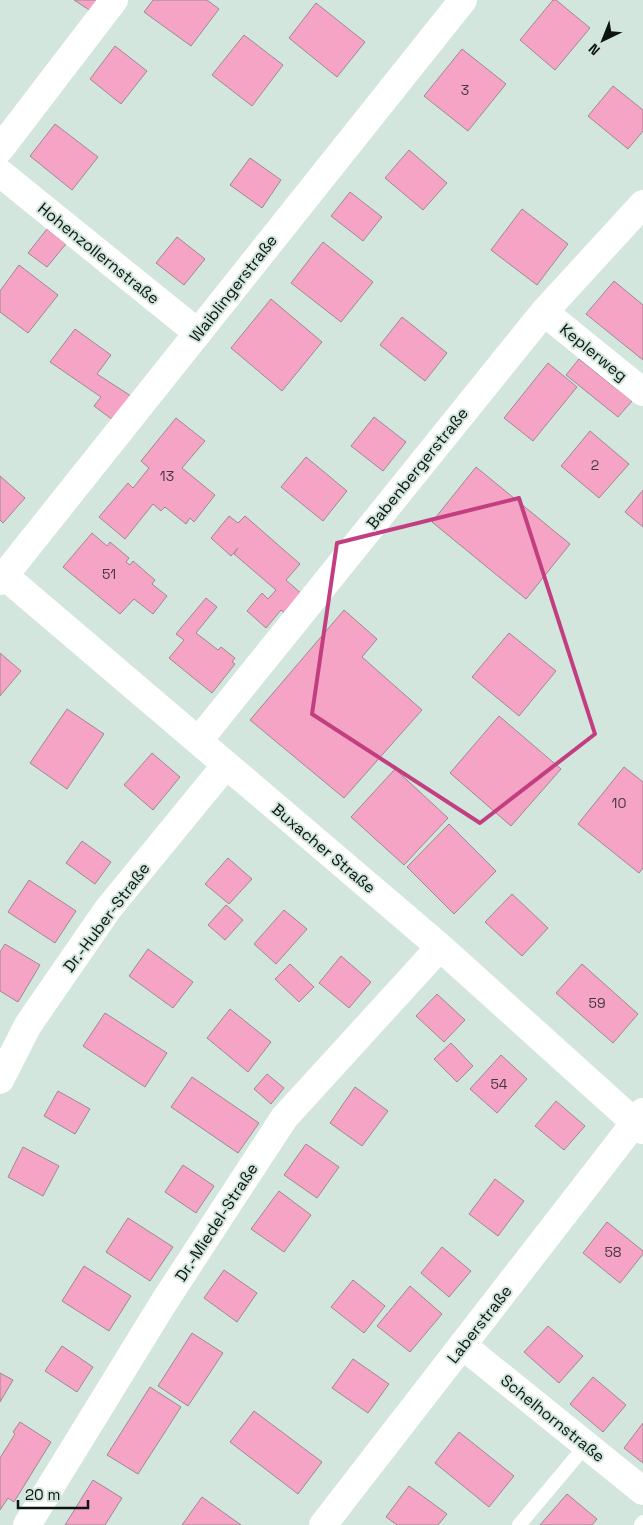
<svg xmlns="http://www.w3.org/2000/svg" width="643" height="1525" font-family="'Space Grotesk',sans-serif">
<rect width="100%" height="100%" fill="#d2e6dd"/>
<path fill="#f6a4c6" stroke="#9c8990" d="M74,0H103L94,13Z
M153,0H207L219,9L191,46L144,12Z
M553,0H556L590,28L555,70L520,40Z
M316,3L365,42L337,77L289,38Z
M244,35L283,65L252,106L212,75Z
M115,46L147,71L121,104L90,79Z
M462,49L506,84L468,131L424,96Z
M613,86L643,110V131L628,149L588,116Z
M55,124L98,157L72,190L30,156Z
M409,150L447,183L423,210L385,178Z
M250,158L281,180L262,208L230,185Z
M350,192L382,217L363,241L331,216Z
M522,209L568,244L537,285L491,250Z
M47,229L66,244L47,267L28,253Z
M177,237L205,259L184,285L156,263Z
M323,242L373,282L341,322L291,283Z
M19,265L58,295L28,333L0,312V291Z
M614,281L643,305V360L586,314Z
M271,299L322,342L282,391L231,348Z
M402,317L447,353L425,381L380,345Z
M75,329L111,355L97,374L131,396L113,420L94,406L101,397L50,362Z
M579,359L632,401L618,417L566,375Z
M548,363L577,387L533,441L504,418Z
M374,417L406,442L383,471L351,446Z
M176,418L205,441L182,468L215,495L194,522L190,518L186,524L165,507L161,511L153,504L125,539L99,517L128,483L133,488L149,468L141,461Z
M590,431L629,464L599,498L561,466Z
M306,457L347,491L323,521L281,487Z
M476,467L570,544L526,599L432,522Z
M0,476L25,498L3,523L0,520Z
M643,490V527L625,512Z
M229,516L238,523L245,516L300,564L286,580L304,596L288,616L281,610L266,628L247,611L262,593L268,599L276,590L234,554L238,548L231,556L211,538Z
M92,533L107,546L110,542L129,558L126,562L130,565L133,561L155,580L152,584L167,596L153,614L134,599L120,614L63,567Z
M206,598L217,607L196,633L218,650L221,647L235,658L232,662L235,664L212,693L169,658L184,640L176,634Z
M344,610L377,639L362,657L422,710L344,798L250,720Z
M509,633L556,671L519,716L472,677Z
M0,653L21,671L0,696Z
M67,709L104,734L67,789L30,763Z
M499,716L561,769L511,826L450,773Z
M152,753L180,777L153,810L124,785Z
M624,767L643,782V868L639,873L578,824Z
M395,769L448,818L404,865L351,817Z
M449,824L496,871L454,914L407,867Z
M82,841L111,862L95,884L66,863Z
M228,858L252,879L229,904L205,884Z
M29,880L76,911L55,943L8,912Z
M512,894L548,928L522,956L485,922Z
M226,905L243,920L225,940L208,925Z
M284,910L307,929L276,964L254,944Z
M5,944L40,965L18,1002L0,991V952Z
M148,949L193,982L173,1008L129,976Z
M341,956L371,982L349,1008L319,983Z
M290,964L314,987L299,1002L275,979Z
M582,964L638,1014L613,1043L556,993Z
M437,994L465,1020L444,1042L416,1016Z
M230,1009L271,1042L248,1072L207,1038Z
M105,1013L167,1053L145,1087L83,1046Z
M451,1043L473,1066L457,1082L434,1059Z
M501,1055L527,1079L497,1113L470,1089Z
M267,1074L284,1088L271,1104L254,1089Z
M192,1077L259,1123L238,1153L171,1107Z
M355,1087L388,1111L362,1146L330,1123Z
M58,1091L90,1109L75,1134L44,1116Z
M556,1101L585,1126L564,1150L535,1126Z
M306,1144L339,1167L317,1198L284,1175Z
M23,1147L59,1166L43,1196L8,1177Z
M183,1165L214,1186L196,1213L165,1192Z
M495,1179L524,1201L498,1236L469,1214Z
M279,1191L311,1215L284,1252L251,1229Z
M128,1218L173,1247L150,1281L106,1252Z
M607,1222L643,1251V1254L620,1283L583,1253Z
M442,1247L471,1271L449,1297L421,1273Z
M84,1266L131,1296L109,1331L62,1301Z
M224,1270L257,1293L237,1322L204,1298Z
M353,1280L385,1306L364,1333L331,1307Z
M410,1286L442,1314L410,1352L377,1326Z
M548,1326L583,1356L559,1383L524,1352Z
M192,1333L223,1353L188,1406L158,1386Z
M62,1346L93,1367L77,1392L45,1371Z
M353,1359L389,1384L368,1413L332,1388Z
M0,1373L13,1380L0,1402Z
M593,1377L626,1405L603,1432L570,1404Z
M150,1387L181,1407L138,1474L107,1455Z
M254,1411L322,1462L298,1494L230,1442Z
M20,1422L51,1442L14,1502L8,1498L0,1510V1458L15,1434L13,1432Z
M643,1423V1463L624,1448Z
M459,1432L514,1476L489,1507L435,1463Z
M93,1480L122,1498L105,1525H65Z
M409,1486L447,1514L438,1525H397L386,1517Z
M567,1494L597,1519L592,1525H540Z
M202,1497L241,1525H182Z"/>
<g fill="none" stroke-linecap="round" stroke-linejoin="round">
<path stroke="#fff" stroke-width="14" d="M519,1525L587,1444
M641,1525L643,1522"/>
<path stroke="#fff" stroke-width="28" d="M0,149L114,0
M0,173L198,333
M544,312L643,392
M0,572L440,947L643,1130
M0,581L463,0
M199,740L544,312L643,204
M0,1080L28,1025L108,909L226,765
M462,1345L643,1491
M27,1525L164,1302L284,1118L440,947
M323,1525L643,1112"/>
</g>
<path fill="none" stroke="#c33e81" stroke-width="4" stroke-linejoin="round" d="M519,498L595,734L480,823L312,714L337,543Z"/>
<g text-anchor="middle" stroke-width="4" stroke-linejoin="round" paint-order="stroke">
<g font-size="14" fill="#47383e">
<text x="465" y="95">3</text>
<text x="595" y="470">2</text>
<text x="167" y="481">13</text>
<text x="109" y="579">51</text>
<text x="619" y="808">10</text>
<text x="597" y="1008">59</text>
<text x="499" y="1089">54</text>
<text x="613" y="1257">58</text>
</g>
<g font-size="16" fill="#0d1411" stroke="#d2e6dd">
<text transform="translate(99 253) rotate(39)" y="6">Hohenzollernstraße</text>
<text transform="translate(233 288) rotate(-52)" y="6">Waiblingerstraße</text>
<text transform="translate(594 352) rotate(39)" y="6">Keplerweg</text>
<text transform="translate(417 468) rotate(-51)" y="6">Babenbergerstraße</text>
<text transform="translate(324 848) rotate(40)" y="6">Buxacher Straße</text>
<text transform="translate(106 917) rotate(-53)" y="6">Dr.-Huber-Straße</text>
<text transform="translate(216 1222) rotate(-57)" y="6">Dr.-Miedel-Straße</text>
<text transform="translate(479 1324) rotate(-52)" y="6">Laberstraße</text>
<text transform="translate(553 1418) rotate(39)" y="6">Schelhornstraße</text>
</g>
</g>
<g transform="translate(603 40) rotate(223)" stroke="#d2e6dd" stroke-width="4" paint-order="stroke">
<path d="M0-4L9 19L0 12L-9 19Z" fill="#0d1411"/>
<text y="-8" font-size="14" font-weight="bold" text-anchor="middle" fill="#0d1411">N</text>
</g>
<path d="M18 1500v8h70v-8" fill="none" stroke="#0d1411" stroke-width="2.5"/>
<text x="25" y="1500" font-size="15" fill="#0d1411" stroke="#d2e6dd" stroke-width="4" paint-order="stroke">20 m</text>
</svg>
